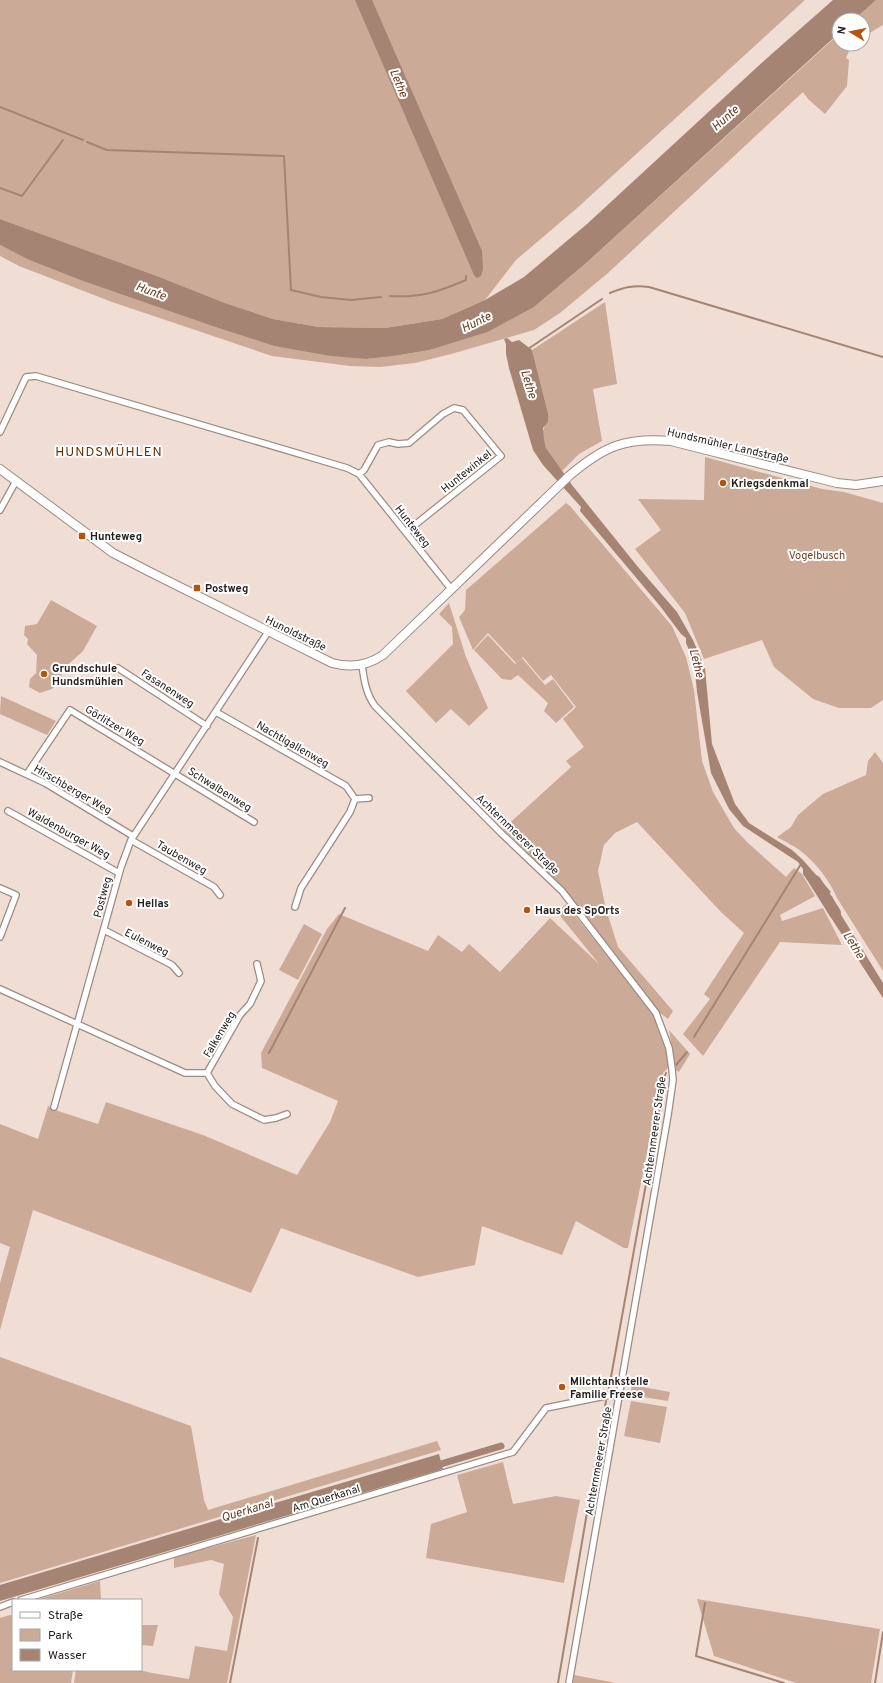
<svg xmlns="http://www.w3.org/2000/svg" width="883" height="1683" font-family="Overpass,sans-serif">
<rect width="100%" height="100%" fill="#f0ded5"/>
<path fill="#cbaa98" d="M0,0H805L576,209L516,260L485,300L442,319L385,328L319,327L273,319L225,303L157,276L0,219Z
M876,0H883V25L863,37V20H854Z
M839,34V44H852L846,58L849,60L847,86L825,114L808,99L803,92L608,273L560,313L534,330L451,354L415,363L380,367L350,366L272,356L112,302L19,266L0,256V245L29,260L80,280L212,326L274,346L366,359L394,356L430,350L488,332L534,307L585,264Z
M605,302L617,384L593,389L602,441L579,454L562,471C554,459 538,444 544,428C546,421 548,420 548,413L532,350Z
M705,457L822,489L844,492L883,503V700L871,708H839L813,699L774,667L762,640L704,659L685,613L635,549L661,530L638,499L704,500Z
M566,503L570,506L672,626L686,657L694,690L702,761L713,792L734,828L747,842L786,877L794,868L802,874L815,896L780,915L782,921L823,908L842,945L780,942L703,1056L683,1034L710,999L704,994L744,933L721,912L637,822L615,833L604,845L598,871L606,909L618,947L673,1011L668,1019L659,1012L564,889L503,829L571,767L566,761L584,747L563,719L576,707L551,675L543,681L523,657L516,663L488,633L473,650L459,617L465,610L466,590Z
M51,600L97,626L83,651L61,671L62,678L52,689L40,693L29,687L30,679L36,673L37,655L27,644L28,639L24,635L25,626L37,624Z
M449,603L466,657L488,708L469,726L451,709L436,723L406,691L453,644L452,627L439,614Z
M488,635L515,664L522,658L545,685L553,679L574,707L556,723L544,711L548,703L518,675L511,680L502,679L474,650Z
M1,696L56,721L47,735L0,714Z
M875,752L883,763V971L837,898C830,881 816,863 802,852C795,846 785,842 777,837L791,827L798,815L823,794L866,775L868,761Z
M566,904L654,1015L666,1048L669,1067L663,1073L628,1248H624L576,1221L562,1255L482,1226L475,1265L418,1277L281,1228L251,1293L33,1210L0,1330V1283L10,1247L0,1243V1124L38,1139L48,1106L58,1111L98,1124L106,1102L203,1135L297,1175L330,1122L338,1101L262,1068L261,1053L327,929L339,914L428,951L438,935L462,952L469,944L500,972L550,918L599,964L557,912Z
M304,924L322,934L298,980L279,970Z
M669,1030L690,1054L679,1072L676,1070Z
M0,1357L191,1426L204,1500L208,1510L437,1441L441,1450L0,1583Z
M632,1385L670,1392L668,1401L630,1395Z
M631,1401L667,1407L660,1443L624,1436Z
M503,1462L513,1504L556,1496L580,1500L564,1583L426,1558L431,1524L467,1512L457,1475Z
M256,1535L227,1683H74L76,1670H139L152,1673L189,1679L195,1646L227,1651L233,1617L219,1594L224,1564L211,1560L174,1568V1557Z
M100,1581L101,1600H36Z
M697,1599L880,1629L871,1683H796L714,1656Z
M10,1615L13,1616V1670H73L71,1683H0V1618Z
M141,1625H158L153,1646L141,1645Z
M574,1675L616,1683H573Z"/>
<path fill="#a58473" d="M355,0H372L482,251L483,269L481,276L477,278L474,275Z
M833,0H876L854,20H839V33L585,264L534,307L488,332L430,350L394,356L366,359L331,356L274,346L212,326L80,280L29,260L0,245V219L157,276L225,303L273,319L319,327L385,328L442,319L485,300L524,277L587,224L766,59Z
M507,338L512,342L519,340L532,350L548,413V422L543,428L544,440L546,448L572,485L638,567L677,612L693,640L705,668L712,744L735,804L749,823L792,850L803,860L831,892L822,896L817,895L803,874V869L798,862L743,826L729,809L711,773L697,692L695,671L692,665L691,655L686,643V638L681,634L660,606L580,511L581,507L543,465L533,450L509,368L506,354V344L504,339Z
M832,896L835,905L883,983V998L826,910L824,900Z
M439,1454L443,1469L0,1601V1585Z"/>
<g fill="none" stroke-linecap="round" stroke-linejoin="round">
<path stroke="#a58473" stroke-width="2" d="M0,107L83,140
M87,142L107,150L284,156L291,290L321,297L351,300L381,297
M0,188L22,196L63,140
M610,293C624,287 634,285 649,287L883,357
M390,296C421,298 438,292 466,280V276
M528,349L602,299
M694,1037L801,864
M269,1053L345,908
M676,1065L687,1052
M664,1078L666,1073
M609,1388L663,1090
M705,1603L696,1656L784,1683
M230,1683L258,1538
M558,1683L606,1401
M875,1683L883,1632"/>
<path stroke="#a58473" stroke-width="7" d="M434,1466L501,1446"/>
<path stroke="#a58473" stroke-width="12" d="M815,881L835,913"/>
<defs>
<path id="street" d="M0,432L26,377L36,376L347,468L359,474L452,590
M359,474L364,470L378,445L389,442L398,444L409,443L443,414L454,408L463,410L501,456L406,532
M0,510L16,481
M362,665C364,680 366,694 375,706L501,833L562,891L656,1013L669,1048L672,1069L673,1080L668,1115L569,1683
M118,668L207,726
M216,712L346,786L355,799L350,812L301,888L295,907
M0,762L45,783L133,836
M27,774L70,710L254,822
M355,799L369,798
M8,811L119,873
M131,840L214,887L220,895
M0,888L16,895L0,937
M104,930L172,965L179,973
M0,989L185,1073H207L240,1015L250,1004L261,981L257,964
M207,1073L215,1086L232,1104L264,1120L276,1118L287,1114
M54,1107L121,867L131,840L268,632
M21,1600L513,1452L546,1408L610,1395L620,1396
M0,1607L13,1602"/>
<path id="secondary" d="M0,469L113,553L150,572L332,663C350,668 367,666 383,655L569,476C604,446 626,437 671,441L837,483L856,485L883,481"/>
</defs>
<use href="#street" stroke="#9b8b83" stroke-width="8"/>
<use href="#secondary" stroke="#9b8b83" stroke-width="10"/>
<use href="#street" stroke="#fff" stroke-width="5.5"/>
<use href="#secondary" stroke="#fff" stroke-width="8"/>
</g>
<g fill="#b4550d" stroke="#fff" stroke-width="1.5">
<circle cx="723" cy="483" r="4"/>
<rect x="78" y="532" width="8" height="8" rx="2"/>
<rect x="193" y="584" width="8" height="8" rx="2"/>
<circle cx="44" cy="674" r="4"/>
<circle cx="129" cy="903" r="4"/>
<circle cx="527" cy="910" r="4"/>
<circle cx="562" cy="1387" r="4"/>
</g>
<g text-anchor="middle" stroke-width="4" stroke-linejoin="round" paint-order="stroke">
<g font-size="11" fill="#26201d" stroke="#fff">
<text transform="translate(728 445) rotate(13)" y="4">Hundsmühler Landstraße</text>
<text transform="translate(466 471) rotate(-39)" y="4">Huntewinkel</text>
<text transform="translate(413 526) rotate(52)" y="4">Hunteweg</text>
<text transform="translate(296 633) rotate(26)" y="4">Hunoldstraße</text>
<text transform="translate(168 688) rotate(33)" y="4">Fasanenweg</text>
<text transform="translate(115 725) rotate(31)" y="4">Görlitzer Weg</text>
<text transform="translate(293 744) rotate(30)" y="4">Nachtigallenweg</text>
<text transform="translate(73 789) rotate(30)" y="4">Hirschberger Weg</text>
<text transform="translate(220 789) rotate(32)" y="4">Schwalbenweg</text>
<text transform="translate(69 833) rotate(29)" y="4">Waldenburger Weg</text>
<text transform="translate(518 834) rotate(44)" y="4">Achternmeerer Straße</text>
<text transform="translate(182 857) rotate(30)" y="4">Taubenweg</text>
<text transform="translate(102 897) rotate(-75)" y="4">Postweg</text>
<text transform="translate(147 942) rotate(27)" y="4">Eulenweg</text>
<text transform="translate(219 1034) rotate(-59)" y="4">Falkenweg</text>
<text transform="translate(654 1131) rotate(-82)" y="4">Achternmeerer Straße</text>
<text transform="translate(598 1461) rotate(-80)" y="4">Achternmeerer Straße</text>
<text transform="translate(326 1498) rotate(-17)" y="4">Am Querkanal</text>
</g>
<g font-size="11" font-weight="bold" fill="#26201d" stroke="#fff" text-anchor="start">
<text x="731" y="487">Kriegsdenkmal</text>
<text x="90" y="540">Hunteweg</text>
<text x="205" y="592">Postweg</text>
<text x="52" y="672">Grundschule<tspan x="52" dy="13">Hundsmühlen</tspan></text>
<text x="137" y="907">Hellas</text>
<text x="535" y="914">Haus des SpOrts</text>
<text x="570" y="1385">Milchtankstelle<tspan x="570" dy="13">Familie Freese</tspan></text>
</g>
<g font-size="11" fill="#724328" stroke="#fff">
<text x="817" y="559">Vogelbusch</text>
</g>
<g font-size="12" font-style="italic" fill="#67391d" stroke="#fff">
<text transform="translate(399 83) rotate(68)" y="4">Lethe</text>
<text transform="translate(725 118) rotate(-42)" y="4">Hunte</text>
<text transform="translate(151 291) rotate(20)" y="4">Hunte</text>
<text transform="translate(476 322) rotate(-26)" y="4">Hunte</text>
<text transform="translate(529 384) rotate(73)" y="4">Lethe</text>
<text transform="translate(697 663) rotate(76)" y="4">Lethe</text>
<text transform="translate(854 945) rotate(58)" y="4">Lethe</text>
<text transform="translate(247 1510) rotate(-17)" y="4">Querkanal</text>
</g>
<g font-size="13" letter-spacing="1" fill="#6b2e02" stroke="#fff">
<text x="109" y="456">HUNDSMÜHLEN</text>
</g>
</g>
<rect x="12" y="1599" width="130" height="72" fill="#ffffff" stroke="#a8a6a5"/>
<rect x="20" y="1612" width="20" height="6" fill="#ffffff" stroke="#a8a6a5"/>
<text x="48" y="1619" font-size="12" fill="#26201d">Straße</text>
<rect x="20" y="1629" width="20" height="12" fill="#cbaa98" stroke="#a8a6a5"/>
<text x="48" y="1639" font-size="12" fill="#26201d">Park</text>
<rect x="20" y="1649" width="20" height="12" fill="#a58473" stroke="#a8a6a5"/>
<text x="48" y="1659" font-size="12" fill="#26201d">Wasser</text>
<g transform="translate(851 32) rotate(280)"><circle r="19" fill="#ffffff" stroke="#a8a6a5"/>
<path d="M0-3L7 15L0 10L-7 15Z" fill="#b4550d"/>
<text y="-6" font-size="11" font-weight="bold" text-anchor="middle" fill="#26201d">N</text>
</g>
</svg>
